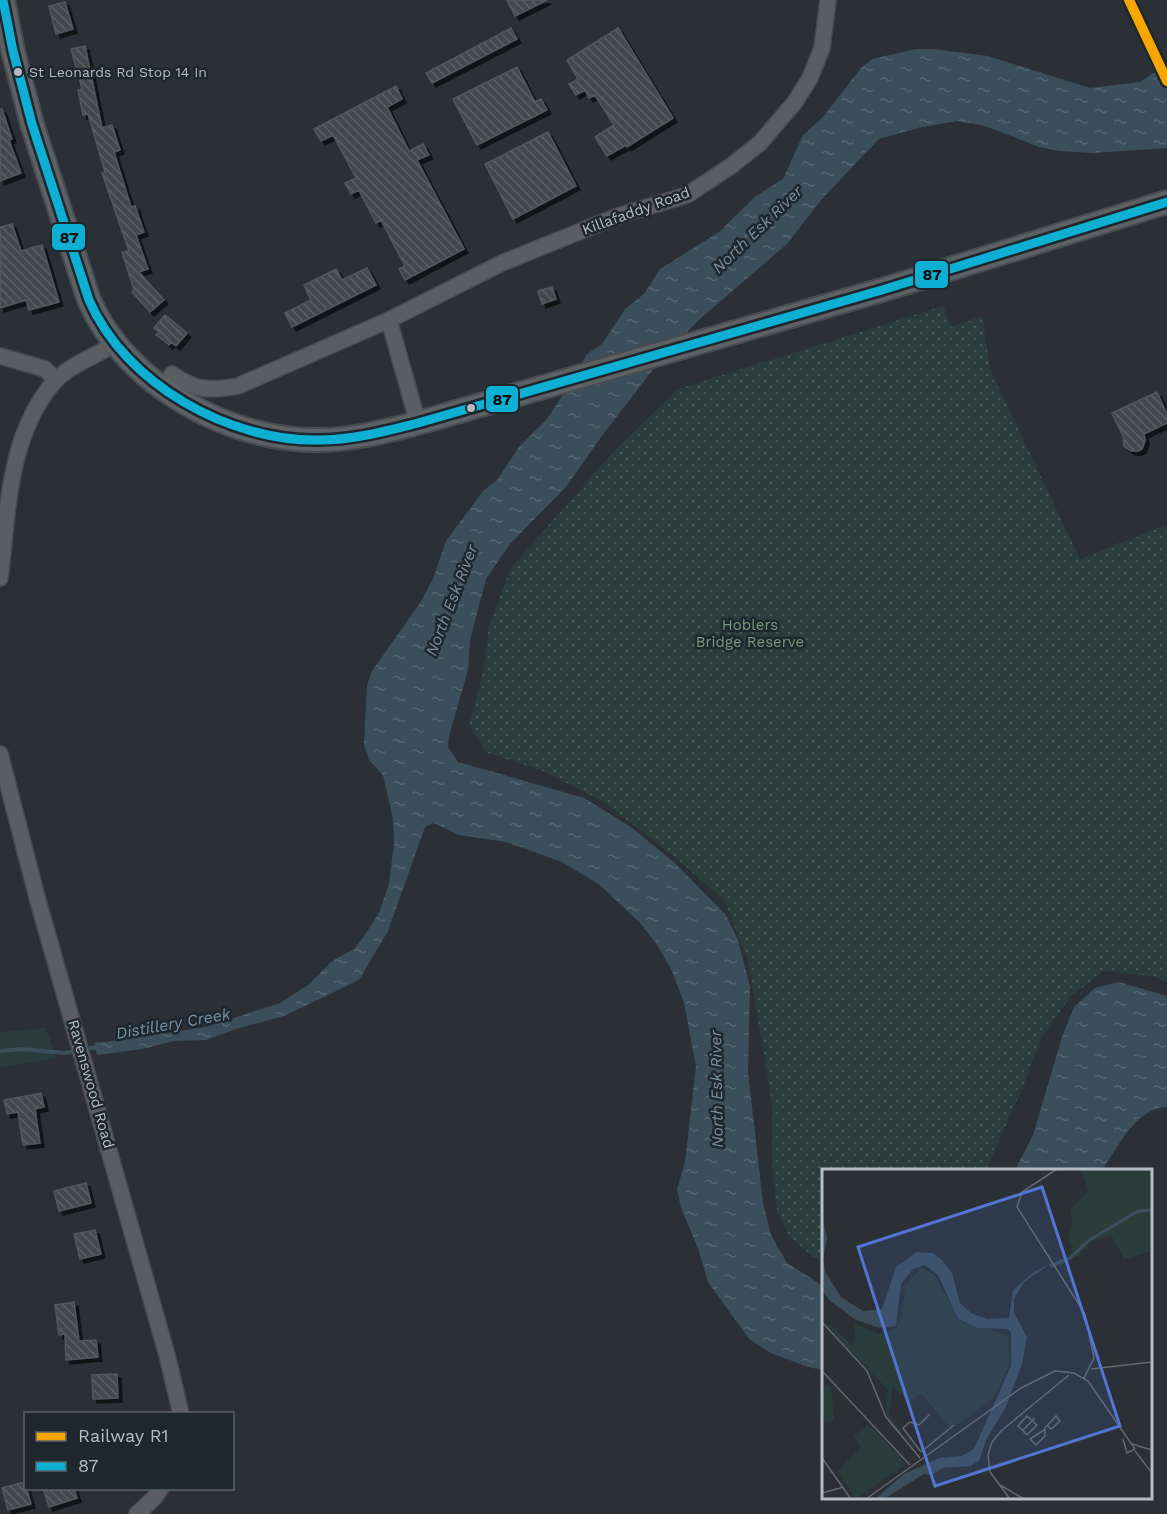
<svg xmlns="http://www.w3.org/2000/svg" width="1167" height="1514" font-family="'Work Sans',sans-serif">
<defs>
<pattern id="park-dots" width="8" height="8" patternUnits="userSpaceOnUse" patternTransform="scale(1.5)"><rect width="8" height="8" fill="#2b3d3b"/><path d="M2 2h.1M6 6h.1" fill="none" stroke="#475756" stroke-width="1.8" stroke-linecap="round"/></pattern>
<pattern id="water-ripples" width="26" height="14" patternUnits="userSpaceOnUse" patternTransform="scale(1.5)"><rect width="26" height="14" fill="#3a4e5c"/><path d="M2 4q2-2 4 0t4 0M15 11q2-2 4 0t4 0" fill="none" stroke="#546672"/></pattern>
<pattern id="building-back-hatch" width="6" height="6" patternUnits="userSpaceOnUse" patternTransform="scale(1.5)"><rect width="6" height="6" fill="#43484d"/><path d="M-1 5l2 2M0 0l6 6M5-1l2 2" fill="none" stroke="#5c6065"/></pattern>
<filter id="shadow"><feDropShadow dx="4" dy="4" stdDeviation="0" flood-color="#0009"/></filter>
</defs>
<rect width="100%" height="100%" fill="#2a3035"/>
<path fill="#2b3d3b" d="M46,1028L56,1058L0,1068V1032Z"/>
<path fill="url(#park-dots)" d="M943,306L951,327L982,316L990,369L1080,559L1164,526L1167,531V982L1151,976L1104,971L1071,996L1040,1040L1023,1087L986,1170H824L823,1262L811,1255L790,1237L777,1211L772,1166V1104L763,1049L748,960L724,900L670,853L602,801L543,771L488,753L469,726L483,673L489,626L511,568L616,449L678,389Z"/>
<path fill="url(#water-ripples)" d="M916,49H934L988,56L1090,88L1140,82L1153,73L1167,69V148L1092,153L1059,151L1039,147L985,126L958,121L922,127L879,139L822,199L787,244L701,318L665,354L604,433L566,487L510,544L486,579L470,640L468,670L449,736L448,747L458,762L584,798L631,827L676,864L726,915L738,940L750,987L748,1072L763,1203L771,1235L787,1263L823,1286V1370L808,1367L771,1353L749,1339L708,1282L698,1248L681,1208L677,1189L685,1162L696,1066L684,1003L672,971L656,943L640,923L600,885L562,862L506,842L459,835L434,823L425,827L388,931L359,980L284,1016L239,1028L206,1040L174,1041L142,1049L97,1055L94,1043L121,1040L206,1027L280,1003L308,985L332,961L354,949L362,939L379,913L389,884L394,843L393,819L383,775L369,760L364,745L367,685L372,671L420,603L433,579L446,541L483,491L497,480L519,447L547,419L572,381L587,354L602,344L625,309L644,294L660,269L719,232L756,196L783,179L803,135L822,118L861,68L872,59Z
M1119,982L1167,996V1107C1135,1108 1118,1148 1102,1170H1015L1033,1135L1062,1037L1074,1007L1095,988Z"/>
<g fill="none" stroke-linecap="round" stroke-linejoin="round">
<path stroke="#3a4e5c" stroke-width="4" d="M84,1049L100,1047
M0,1051L21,1049L65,1053L77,1051"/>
</g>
<path fill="url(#building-back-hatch)" stroke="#51585d" stroke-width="1.5" filter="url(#shadow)" d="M507,0H547L515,16Z
M65,2L73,29L56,34L49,6Z
M511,28L517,39L432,83L426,73Z
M618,28L673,118L627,147L626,145L607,156L595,137L614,125L595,95L589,98L585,90L576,95L569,84L578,79L567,60Z
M85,46L102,128L112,125L120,150L114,152L131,207L135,206L144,232L136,235L148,269L139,272L164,300L150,312L132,292L134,290L122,252L129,251L102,173L105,172L88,114L83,115L78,90L82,89L71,49Z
M517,67L535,102L541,99L547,110L477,145L453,99Z
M396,86L402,99L387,107L409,151L423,144L429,155L417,160L464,249L405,280L399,269L405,266L381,220L376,223L359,190L351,194L345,183L356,178L333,135L321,141L314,129Z
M0,109H2L12,139L9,140L21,173L0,181Z
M548,132L576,186L513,219L485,164Z
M12,224L21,251L42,245L59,302L29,310L26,300L0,308V227Z
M367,268L376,285L292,327L285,313L311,300L304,285L336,269L342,280Z
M552,287L556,299L542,304L538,291Z
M165,315L187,333L176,346L171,342L169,345L156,335L159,332L154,328Z
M1157,392L1167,414V423L1144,434L1145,441L1142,449L1138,451H1131L1124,446L1123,436L1112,413Z
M41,1093L44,1107L35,1109L40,1143L23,1145L18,1112L7,1114L4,1100Z
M86,1183L91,1203L59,1211L54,1191Z
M95,1230L101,1254L80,1259L74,1234Z
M74,1302L79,1341L96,1340L98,1357L66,1360L65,1334L59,1335L55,1305Z
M117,1374L118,1398L93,1399L92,1375Z
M20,1483H25L31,1504L8,1510L2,1488Z
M52,1488H74L77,1498L49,1507L44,1491Z"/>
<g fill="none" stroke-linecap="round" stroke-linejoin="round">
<defs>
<path id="minor" d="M389,320L418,423
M0,356L45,369L56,380
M172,374C196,391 209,391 238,386L389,320L502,263L618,216L687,195L731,166L760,143L795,102L810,78L822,48L828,0
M0,578C8,512 8,434 55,381C70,365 96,356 114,344
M0,754L38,901L167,1355L181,1414
M137,1514L154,1498L161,1488"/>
<path id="highway" d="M3,0L13,51L32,124L89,300C125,384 230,442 319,440C353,440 386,431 418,423L882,290L1167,202"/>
</defs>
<use href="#minor" stroke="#484c50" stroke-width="18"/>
<use href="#highway" stroke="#464c51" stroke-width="26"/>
<use href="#minor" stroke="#5a5e63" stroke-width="15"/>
<use href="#highway" stroke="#5e6163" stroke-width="22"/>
<defs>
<path id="bus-1" d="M3,0L13,51L32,124L89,300C125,384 230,442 319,440C353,440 386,431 418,423L882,290L1167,202"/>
</defs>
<use href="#bus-1" stroke="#1e272e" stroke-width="14"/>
<use href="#bus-1" stroke="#0dafd3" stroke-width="9"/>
<defs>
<path id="rail-1" d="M1129,0L1167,81"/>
</defs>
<use href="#rail-1" stroke="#1e272e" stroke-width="15"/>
<use href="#rail-1" stroke="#f7a600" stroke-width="10"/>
</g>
<g fill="#b4bdc5" stroke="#1e272e" stroke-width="2">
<circle cx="18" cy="72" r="5"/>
<circle cx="471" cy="408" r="5"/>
</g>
<g text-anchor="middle" stroke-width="5" stroke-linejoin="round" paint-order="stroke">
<g font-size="14" fill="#b4bdc5" stroke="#1e272e" text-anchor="start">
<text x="29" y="77">St Leonards Rd Stop 14 In</text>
</g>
<g font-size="15" fill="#b4bdc5" stroke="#1e272e">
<text transform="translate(636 211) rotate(-20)" y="5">Killafaddy Road</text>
<text transform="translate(91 1084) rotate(74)" y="5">Ravenswood Road</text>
</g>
<g font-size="15" fill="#759977" stroke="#1e272e">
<text x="750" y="630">Hoblers<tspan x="750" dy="17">Bridge Reserve</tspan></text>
</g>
<g font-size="16" font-style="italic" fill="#7892a5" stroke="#1e272e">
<text transform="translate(757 229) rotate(-44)" y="6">North Esk River</text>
<text transform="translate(451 600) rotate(-69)" y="6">North Esk River</text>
<text transform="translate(173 1023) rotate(-10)" y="6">Distillery Creek</text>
<text transform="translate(716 1089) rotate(-91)" y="6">North Esk River</text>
</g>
</g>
<g transform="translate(822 1169)">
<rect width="330" height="330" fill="#2a3035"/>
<path d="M259,0H330V10L311,32L292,39L280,56L267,64L269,73L257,87L238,97L235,93L251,83L246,67L251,57L248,41L266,22ZM0,218H9L12,252L0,253ZM46,255L84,295L34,330L15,302L39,278L32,267Z" fill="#2b3d3b"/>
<path d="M330,10V82L302,90L289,66L269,73L266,65L280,56L292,39L311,32L309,19ZM9,156L71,216L67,247L96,282L68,256L64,242L66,221L6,158Z" fill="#2b3d3b"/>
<path d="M99,99L113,106L137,152L186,166L188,194L171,230L133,257H126L99,224L87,234L32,178L33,154L56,165L74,160L80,146L83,117Z" fill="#2b3d3b"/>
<path d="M0,48L5,68L1,91L4,104L19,128L41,142L60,140L74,98L95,83L111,84L120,91L130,104L138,134L149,144L165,150L187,149L191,121L212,103L228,95L202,113L192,130V144L205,168L200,195L183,240L165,269L157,292L148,297L121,299L109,306L102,305L62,330H53L82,305L117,289L140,287L152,280L189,197V164L186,160L156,159L136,150L116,106L103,96L91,100L79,115L74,157L58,159L34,151L7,131L0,120Z" fill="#3a4e5c"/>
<path fill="none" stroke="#3a4e5c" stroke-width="3" d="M228,97L248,89L266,72L316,42L330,41"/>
<path fill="none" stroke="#61686f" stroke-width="1.5" d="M235,0L200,23L195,38L263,145L272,189L262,209M0,153L45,202L64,248L98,289M269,200L330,193M0,202L88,296M205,247L215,256L205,266L196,257ZM222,261L208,270L214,276L223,267V259L234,247L238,252L229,260L226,257M200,262L213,249M301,270L305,284L313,280M310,275L330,281M313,282L330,304M99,283L81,259L88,253L97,256L108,245M99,283L132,256M0,289L29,330M178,316L202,330M0,324L22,318M44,330L199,219L233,202L252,204L266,212L313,280M188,330L168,303L166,286L170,273L179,262L247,206"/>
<path fill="#5275d1" fill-opacity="0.15" stroke="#5275d1" stroke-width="3" d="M220,18L298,257L113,317L36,78Z"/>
<rect width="330" height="330" fill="none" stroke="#b4bdc5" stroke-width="3"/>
</g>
<g stroke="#1e272e" stroke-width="2">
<rect x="51" y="223" width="35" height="28" rx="6" fill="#0dafd3"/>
<rect x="914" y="260" width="35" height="29" rx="6" fill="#0dafd3"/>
<rect x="485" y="385" width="34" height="28" rx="6" fill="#0dafd3"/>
</g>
<g font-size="16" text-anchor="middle" font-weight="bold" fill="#111">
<text x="69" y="243">87</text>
<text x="932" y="280">87</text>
<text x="502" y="405">87</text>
</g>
<rect x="24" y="1412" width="210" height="78" fill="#1e272e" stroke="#5a636a" stroke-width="1.5"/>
<rect x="36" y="1432" width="30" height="9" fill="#f7a600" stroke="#5a636a" stroke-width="1.5"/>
<text x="78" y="1442" font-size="18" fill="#b4bdc5">Railway R1</text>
<rect x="36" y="1462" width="30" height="9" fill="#0dafd3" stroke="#5a636a" stroke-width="1.5"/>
<text x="78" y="1472" font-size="18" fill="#b4bdc5">87</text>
</svg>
